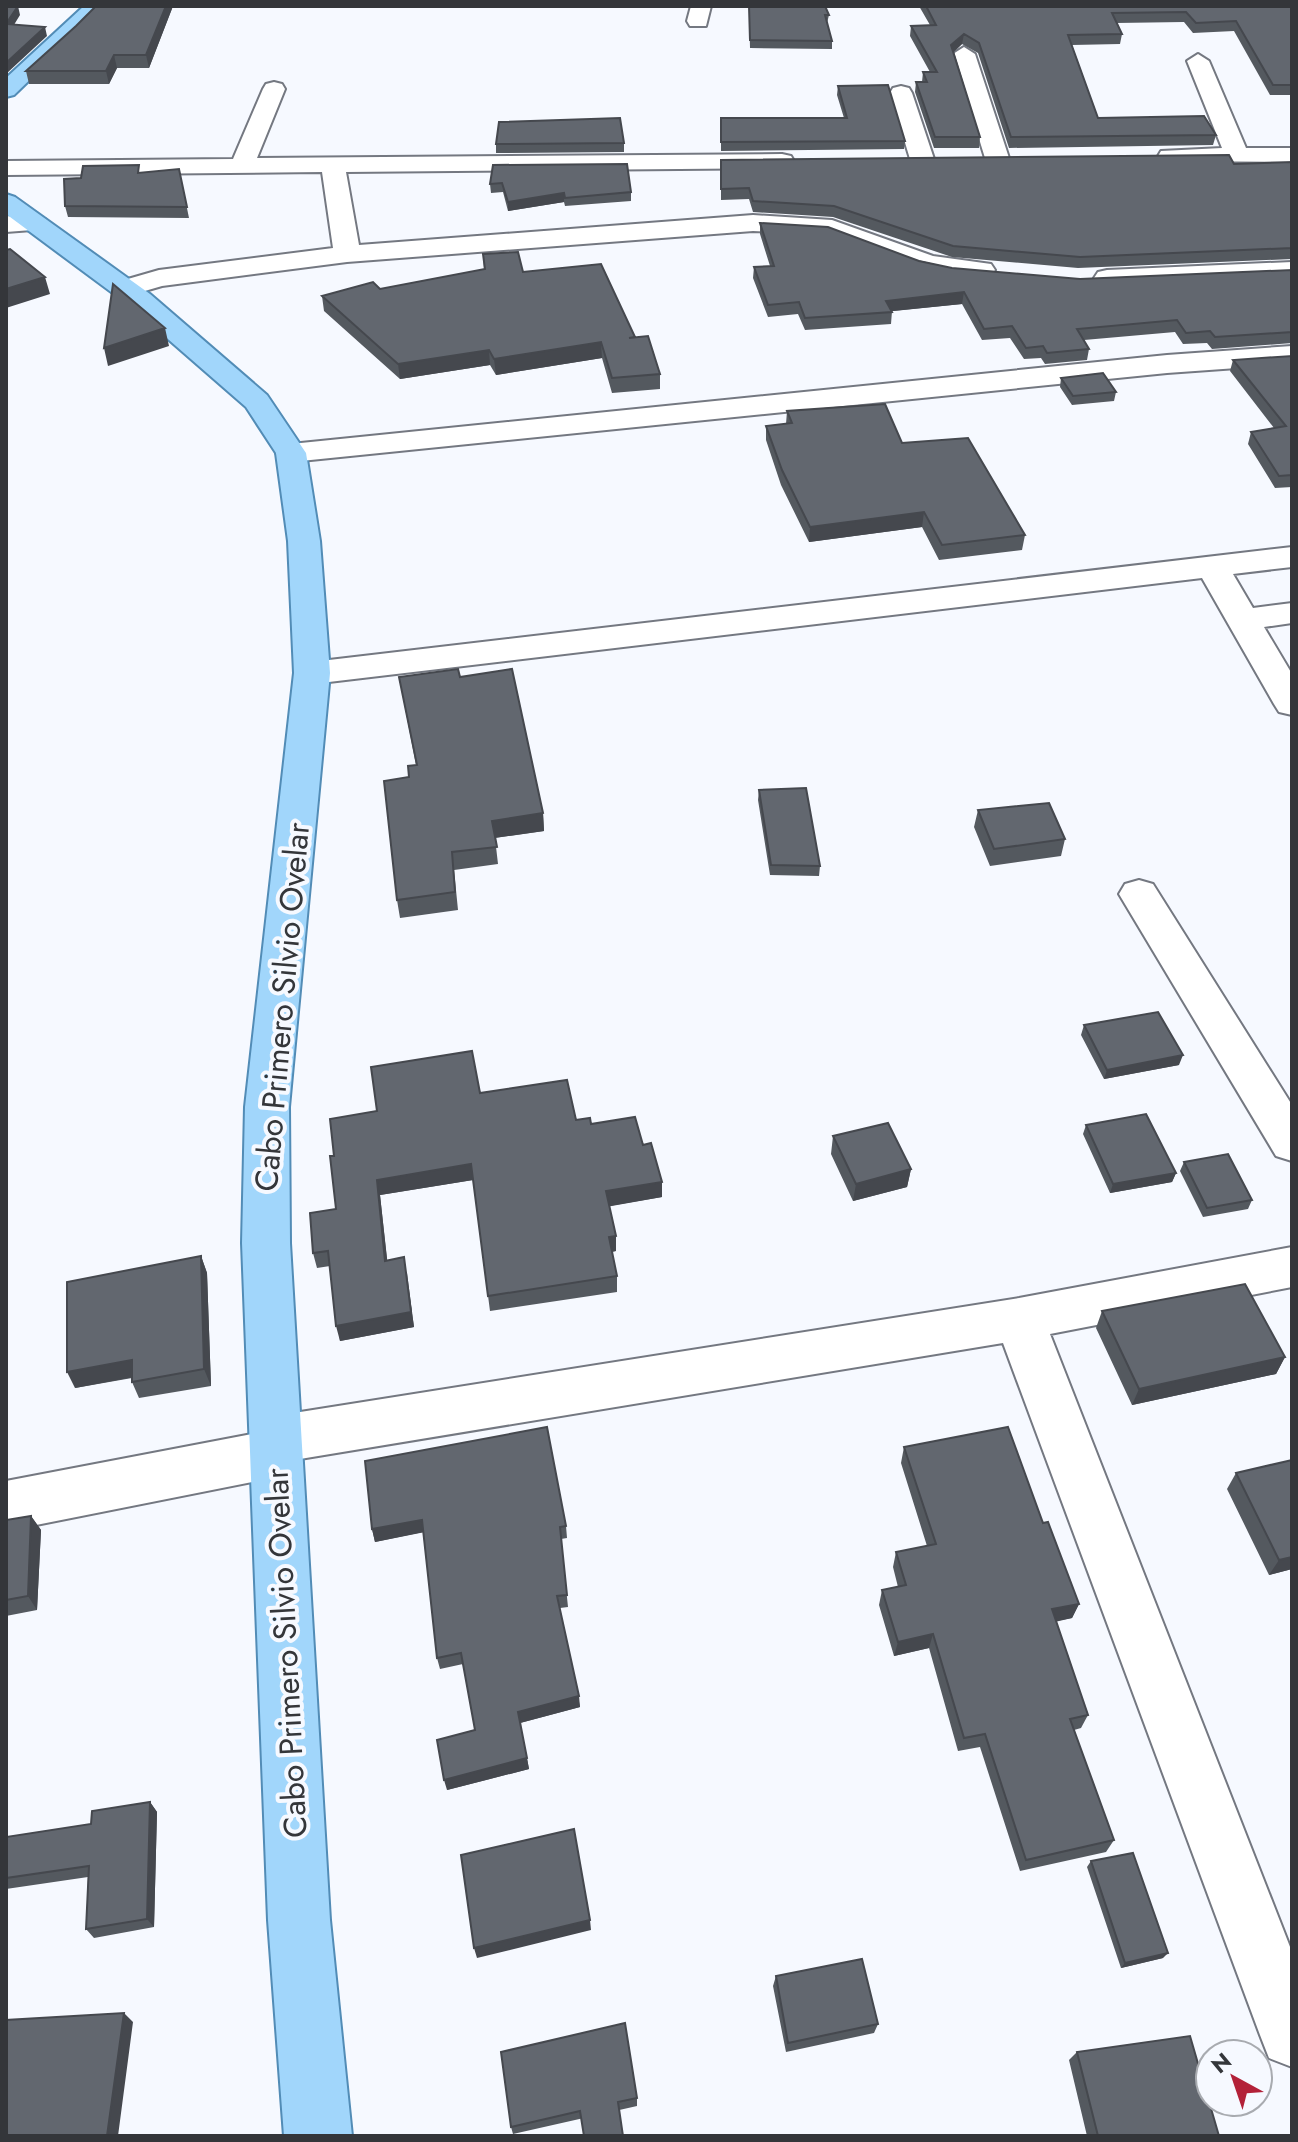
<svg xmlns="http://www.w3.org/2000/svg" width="1298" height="2142" font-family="Jost,sans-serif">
<rect width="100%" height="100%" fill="#f6f9ff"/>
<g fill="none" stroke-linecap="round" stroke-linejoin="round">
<defs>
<path id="minor" d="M691,6H711L706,26H690L687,21Z
M964,47L975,54L1009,158L1006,163H988L985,158L953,54Z
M1198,54L1209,61L1246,148H1292V162L1161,161L1158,156L1161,151L1222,148L1187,61Z
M274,82L282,84L285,89L257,158L782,154L791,156L794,161L791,166L782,168L346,172L359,245L753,215L832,220L933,256L991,264L995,270L991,276L982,278L928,271L828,235L753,231L347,262L162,286L124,297L114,295L110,289L114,283L159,270L333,248L322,172L6,175V161L233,159L263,89L266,84Z
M901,86L909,88L912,93L934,159L931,164H913L910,159L890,93L893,88Z
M6,216L45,219L49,224L45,229L6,232Z
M1292,262V278L1107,286L1098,284L1094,278L1098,272L1107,270Z
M1292,346V364L1167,373L291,462L280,459L276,453L280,447L291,444L1167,355Z
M1292,547V567L1233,574L1253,608L1292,603V623L1264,627L1292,674V715L1279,712L1274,704L1202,578L312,684L299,681L294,673L299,665L312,662Z
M1139,880L1153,884L1292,1105V1161L1276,1156L1119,894L1125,884Z
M1292,1247V1287L1050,1334L1292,1952V2067L1269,2058L1260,2035L1003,1343L300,1459L295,1470L277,1477L6,1531V1481L252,1434L257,1423L275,1416L1019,1298Z"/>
<path id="major" d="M84,6H106L14,95L6,97V78Z
M6,194L15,197L150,294L267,395L306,453L320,541L330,673L289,1107L290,1243L330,1920L352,2136H284L268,1920L242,1243L245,1107L294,673L288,541L276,453L246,407L130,306L6,214Z"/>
</defs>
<use href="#minor" stroke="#747881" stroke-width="4"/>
<use href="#major" stroke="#528cb6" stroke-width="4"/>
<use href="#minor" fill="#fff" fill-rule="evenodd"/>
<use href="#major" fill="#a1d6fb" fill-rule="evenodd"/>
</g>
<path fill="#54595f" d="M173,6L149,68H117L109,84H29L26,71Z
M749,6L829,15L827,23L832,41V49L750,48Z
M919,6H1292V95H1270L1234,31L1193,33L1184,22L1116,23L1122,34L1120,44L1072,45L1098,118L1216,135L1213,145L1009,148L978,53L962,44L954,52L980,137L979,148H934L915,92L916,82H922L923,72H930L910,36L911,26L930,25Z
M838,86L905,141L904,149L721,151V118H844L837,95Z
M624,143V152L496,153V144Z
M721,160L1234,164L1292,162V259L1078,268L952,257L833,217L753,212L749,199L721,200Z
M493,165L631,192V201L565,206L564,202L508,211L503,192L491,193L490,184Z
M179,169L189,218L68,217L65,206Z
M760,223L952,268L1080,279L1292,270V343L1212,349L1207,343L1183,344L1175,332L1084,340L1089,349L1087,360L1045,364L1041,358L1024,359L1010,338L982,340L962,304L892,311L891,324L805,330L798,314L768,317L753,278L754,267L770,266L760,234Z
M483,254L523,272L635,337L660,374V389L612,393L602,358L496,375L490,365L400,379L324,311L322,296L380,289L484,270Z
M1292,356V487L1275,488L1248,444L1251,432L1274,428L1230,371L1233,360Z
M1061,378L1116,392L1114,401L1072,405L1060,387Z
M787,411L902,443L1025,535L1022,550L939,560L922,527L809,542L781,485L766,440V426L786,424Z
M399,677H460L543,813L544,831L495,838L498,864L454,870L458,910L400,918L397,900L409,777L416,765Z
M759,790L820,866L819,876L770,875L758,800Z
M978,810L1065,839L1061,856L990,866L974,827Z
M1084,1025L1179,1065L1104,1079L1081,1035Z
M480,1093L591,1124L643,1145L662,1182V1197L609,1206L616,1251L612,1252L617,1276V1292L490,1311L473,1180L380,1195L387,1260L407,1273L414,1327L340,1341L330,1266L317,1268L313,1253L336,1209L334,1156L377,1111Z
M1086,1125L1176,1173L1172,1182L1110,1193L1083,1134Z
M833,1136L911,1169L907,1187L853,1201L831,1154Z
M1184,1162L1252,1200L1248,1209L1203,1217L1180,1171Z
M201,1256L207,1273L211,1386L139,1398L132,1382V1378L75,1388Z
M1102,1311L1285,1357L1276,1374L1132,1405L1096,1328Z
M904,1447L1043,1523L1079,1604L1072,1618L1056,1621L1088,1715L1081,1728L1074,1730L1114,1840L1106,1852L1020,1871L980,1747L958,1751L929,1648L894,1656L879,1605L882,1590L898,1587L893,1567L896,1552L927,1546L901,1463Z
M1292,1460V1569L1269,1575L1227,1489L1236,1473Z
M31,1516L41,1530L37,1610L6,1616V1520Z
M566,1526L567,1538L561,1539L568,1607L560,1608L580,1707L520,1723L529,1769L447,1790L475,1730L463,1664L440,1669L437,1658L423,1532L375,1542L372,1529Z
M150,1802L157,1812L154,1927L94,1938L86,1929L88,1877L6,1889V1837L91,1824Z
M1091,1861L1163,1958L1121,1968L1087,1867Z
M776,1976L878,2024L874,2033L786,2052L773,1986Z
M1077,2052L1219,2136H1087L1069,2060Z
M637,2098V2106L513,2134L511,2127Z"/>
<path fill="#45484e" d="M18,6L20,15L9,33L6,24Z
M166,6H173L149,68L146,55Z
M45,27L47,36L6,74V63Z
M964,34L962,44L950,55L951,45Z
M114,55L117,68L109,84L106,71Z
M564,193V202L508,211V202Z
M45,277L50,294L6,308V289Z
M964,292L962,304L884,312L886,301Z
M165,328L169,346L108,366L104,348Z
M601,342L602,358L496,375L494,359Z
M489,350L490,365L400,379L398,364Z
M924,512L922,527L809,542L810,527Z
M543,813L544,831L493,838L492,821Z
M1183,1055L1179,1065L1104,1079L1107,1070Z
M471,1164L473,1180L380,1195L389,1276L385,1261L377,1180Z
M911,1169L907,1187L853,1201L856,1184Z
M1176,1173L1172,1182L1110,1193L1113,1184Z
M662,1182V1197L606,1207V1191Z
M616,1236V1251L609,1252V1237Z
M201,1256L207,1273L211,1386L204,1369Z
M404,1257L414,1327L340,1341L336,1326Z
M1285,1357L1276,1374L1132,1405L1139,1389Z
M132,1360L139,1376L75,1388L67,1372Z
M31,1516L41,1530L37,1610L28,1596Z
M422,1520L425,1532L375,1542L372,1529Z
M1292,1557V1569L1269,1575L1279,1560Z
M1079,1604L1072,1618L1046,1624L1052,1609Z
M933,1634L929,1648L894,1656L898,1642Z
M579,1696L580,1707L520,1723L518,1712Z
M527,1758L529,1769L447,1790L444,1780Z
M150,1802L157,1812L154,1927L147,1919Z
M590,1920L591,1930L477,1958L474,1948Z
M1168,1953L1163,1958L1121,1968L1125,1963Z
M124,2013L133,2022L118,2136H107Z"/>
<path fill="#62676f" stroke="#45484e" stroke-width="2" d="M6,6H18L6,24L45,27L6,63Z
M96,6H166L146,55H114L106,71H26L76,26Z
M749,6H825L829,15H825L832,41L750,40Z
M926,6H1292V85H1273L1236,21L1196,23L1186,12L1112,13L1122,34L1068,35L1098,118L1204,116L1216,135L1011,137L979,43L964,34L951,45L980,137H935L916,82H927L923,72H937L911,26L936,25Z
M888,85L905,141L721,142V118H847L838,86Z
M620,118L624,143L496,144L499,122Z
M1229,155L1234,164L1292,162V248L1080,257L953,246L834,206L753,201L749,188L721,189V160Z
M627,164L631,192L565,198L564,193L508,202L502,183L490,184L493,165Z
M139,165L138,173L179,169L187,207L65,206L64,179L81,178L83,166Z
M760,223L828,227L919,261L952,268L1080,279L1292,270V332L1215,337L1210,331L1186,333L1177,320L1077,329L1089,349L1047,353L1043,346L1026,348L1012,326L984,329L964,292L886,301L892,312L805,318L799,302L768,305L754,267L774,266Z
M10,249L45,277L6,289V250Z
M518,252L523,272L601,264L635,337L629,338L648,336L660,374L612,378L601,342L494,359L489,350L398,364L322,296L373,282L380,289L485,269L483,254Z
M113,284L165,328L104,348Z
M1292,356V475L1279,476L1251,432L1286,426L1233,360Z
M1103,373L1116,392L1073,396L1061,378Z
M885,404L902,443L968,438L1025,535L942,545L924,512L810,527L782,470L766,426L792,423L787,411Z
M458,669L460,677L512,669L543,813L492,821L497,847L452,852L455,892L397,900L384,781L409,777L408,766L417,765L399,677Z
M806,788L820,866L771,865L759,790Z
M1049,803L1065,839L994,849L978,810Z
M1158,1012L1183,1055L1107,1070L1084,1025Z
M472,1051L480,1093L567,1080L576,1120L590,1118L591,1124L635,1117L643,1145L651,1143L662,1182L606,1191L616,1236L609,1237L617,1276L488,1296L471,1164L377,1180L385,1261L404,1257L411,1312L336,1326L328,1251L313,1253L310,1213L336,1209L330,1156H334L330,1119L377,1111L371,1067Z
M1146,1114L1176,1173L1113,1184L1086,1125Z
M888,1123L911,1169L856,1184L833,1136Z
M1228,1154L1252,1200L1207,1208L1184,1162Z
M201,1256L204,1369L132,1382V1360L67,1372V1282Z
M1245,1284L1285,1357L1139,1389L1102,1311Z
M547,1427L566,1526L560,1527L567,1595L557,1596L579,1696L518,1712L527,1758L444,1780L437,1740L475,1730L461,1653L437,1658L422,1520L372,1529L365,1461Z
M1008,1427L1043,1523L1048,1522L1079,1604L1052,1609L1088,1715L1070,1719L1114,1840L1026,1860L985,1734L964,1738L933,1634L898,1642L882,1590L906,1585L896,1552L936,1544L904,1447Z
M1292,1460V1557L1279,1560L1236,1473Z
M31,1516L28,1596L6,1600V1520Z
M150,1802L147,1919L86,1929L89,1866L6,1878V1837L91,1824L92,1811Z
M574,1829L590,1920L474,1948L461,1855Z
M1133,1853L1168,1953L1125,1963L1091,1861Z
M862,1959L878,2024L788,2043L776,1976Z
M124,2013L107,2136H6V2020Z
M625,2023L637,2098L618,2102L623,2136H584L580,2111L511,2127L501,2052Z
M1190,2036L1219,2136H1098L1077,2052Z"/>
<g text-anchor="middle" stroke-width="8" stroke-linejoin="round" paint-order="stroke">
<g font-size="32" fill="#34363a" stroke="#f6f9ff">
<text transform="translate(282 1007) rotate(-85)" y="11">Cabo Primero Silvio Ovelar</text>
<text transform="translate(286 1653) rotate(-93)" y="11">Cabo Primero Silvio Ovelar</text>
</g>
</g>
<rect width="1298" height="2142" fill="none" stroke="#34363a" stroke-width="16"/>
<g transform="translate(1234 2078) rotate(320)"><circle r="38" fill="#f6f9ff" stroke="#a8abb0" stroke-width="2"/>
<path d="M0-6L14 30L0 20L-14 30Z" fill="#b32138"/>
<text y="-12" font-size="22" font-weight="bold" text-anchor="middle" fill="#34363a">N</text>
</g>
</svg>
